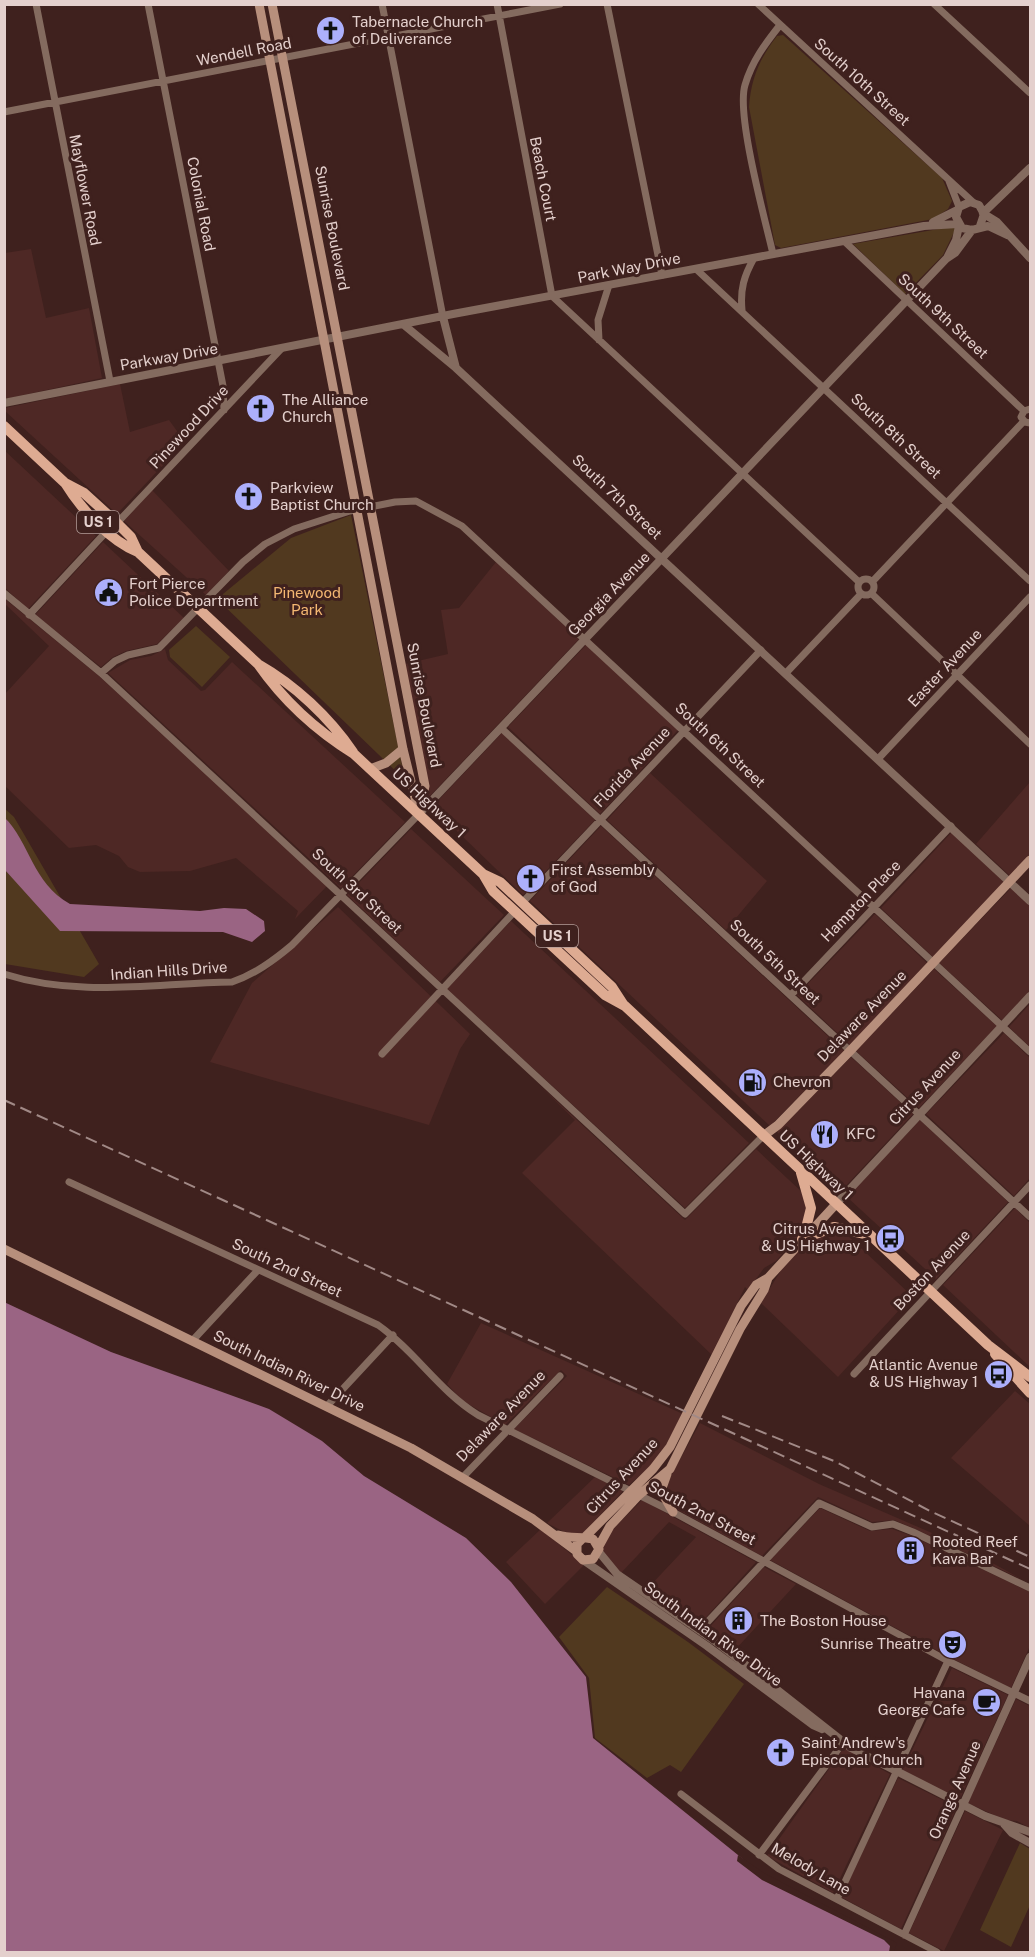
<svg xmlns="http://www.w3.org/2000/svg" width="1035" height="1957" font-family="'Public Sans',sans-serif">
<rect width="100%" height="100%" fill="#3f211e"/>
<path fill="#4e2825" d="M31,249L46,318L89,308L102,378L5,399V253Z
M120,384L130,432L169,420L185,442L117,514L5,411V408Z
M4,450L96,536L28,609L5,588Z
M152,490L229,571L206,595L124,521Z
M103,542L184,618L157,644L126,651L113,657L101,667L35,615Z
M496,562L579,639L427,799L405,664L448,654L441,610L459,608Z
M5,599L99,676L327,886L295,919L298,911L236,858L190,871L140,872L128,867L119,856L96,845L69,848L5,786L4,695L49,646L5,604Z
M586,645L678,730L600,814L508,727Z
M165,649L168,660L201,691L205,690L232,662L405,822L341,888L108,673L130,660L151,656Z
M502,733L595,820L523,895L432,807Z
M650,773L767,881L726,930L607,820Z
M1030,782V854L1010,876L976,844Z
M601,826L844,1051L770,1126L530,901Z
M411,829L504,915L440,982L347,895Z
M952,832L1004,882L933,957L881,908Z
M1011,888L1030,906V991L1002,1020L939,963Z
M338,907L470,1034L460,1049L429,1125L210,1062L252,983Z
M875,914L927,963L850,1045L797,995Z
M511,921L749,1143L685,1208L447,989Z
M934,969L997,1026L919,1108L856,1051Z
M1030,1004V1047L1009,1027Z
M1004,1033L1030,1058V1178L1014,1196L926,1114Z
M851,1057L913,1114L841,1191L777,1132Z
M538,1084L685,1220L756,1149L804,1194L808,1215L799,1235L776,1261L764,1268L748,1290L745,1287L712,1355L522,1173L575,1120Z
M920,1120L1008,1202L936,1279L847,1197Z
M1015,1208L1030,1223V1367L943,1285Z
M828,1232L846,1234L912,1296L838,1377L761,1303L783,1267L805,1242Z
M481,1323L683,1414L669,1442L654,1463L629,1485L514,1429L567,1376L561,1370L505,1425L463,1401L447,1384Z
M1015,1391L1030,1404V1526L951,1458Z
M700,1423L819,1484L962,1546L1021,1579L915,1529L894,1520L872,1522L818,1497L762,1556L678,1510L670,1501L667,1483Z
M595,1477L623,1491L583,1533L568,1534L547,1523Z
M642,1500L756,1562L699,1625L647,1589L696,1537L669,1522L621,1573L613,1566L603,1552L602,1544L611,1531Z
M820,1508L870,1531L892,1529L912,1536L1030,1592V1646L1011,1688L951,1658L770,1560Z
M541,1529L584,1565L545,1604L506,1562Z
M764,1567L796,1584L734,1651L707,1630Z
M952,1668L1008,1695L960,1799L902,1771Z
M1016,1699L1030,1706V1828L1017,1821L1005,1820L968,1803Z
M844,1748L890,1774L833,1893L767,1856Z
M898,1778L957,1807L901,1929L841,1897Z
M965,1811L1003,1830L944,1951L909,1933Z"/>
<path fill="#51391f" d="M783,35L942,178L952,201L948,209L933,219L781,248L775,245L749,107C751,78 760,58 777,36Z
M944,228H956L943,255L905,294L853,244Z
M351,515L405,780L217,599L291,538Z
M196,626L230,657L202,687L170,657L169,650Z
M4,808L14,817L99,964L84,977L5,964Z
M607,1587L688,1642L744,1684L681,1772L670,1765L647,1778L595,1738L589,1678L559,1637Z
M1020,1843L1030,1849V1905L1011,1947L980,1930Z"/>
<path fill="#9a6483" d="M4,817C30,842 32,883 70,904L200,911L224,908L246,909L264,921L265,931L252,942L223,932L60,931L5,870Z
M4,1302L111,1352L269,1409L322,1441L364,1476L466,1538L511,1582L586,1677L593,1738L764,1876L895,1944L893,1952H5Z"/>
<path fill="#3f211e" d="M738,1855L764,1873L897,1943L894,1952H889L890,1946L884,1940L762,1880L737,1861Z"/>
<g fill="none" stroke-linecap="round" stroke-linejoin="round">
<path stroke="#846b5f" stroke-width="7" d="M36,4L110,381
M148,4L223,386L224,410
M382,4L443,317
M497,4L552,296L859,582
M607,4L662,275
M758,4L974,203
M934,4L1030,93
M4,112L560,4
M949,181L959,207
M844,241L1024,411
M773,254C765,219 736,115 745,85C752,61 765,44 780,25
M696,269L1030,581
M742,310C740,289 744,276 754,258
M599,340L598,320L609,285
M1030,409L1024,411L1021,417L1025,422L1030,423
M117,523L281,349
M858 587a8 8 0 1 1 16 0a8 8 0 1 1-16 0Z
M872,582L1024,421
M4,593L101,673L685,1214L763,1136
M872,594L1030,744
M29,615L107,531
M101,673L115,661L128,655L159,648L243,562L265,544L294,529L350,511L395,502L416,501L462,526L1030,1052
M786,673L861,594
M501,728L1030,1217
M878,759L1030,597
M522,903L761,650
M4,974C80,998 155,983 232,982C255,974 273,961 292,945L419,814
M791,995L951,826
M382,1054L515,911
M69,1182L378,1325C415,1351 439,1391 478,1415L673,1512L948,1661L1030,1701
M193,1340L258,1270
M854,1374L1030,1185
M327,1406L393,1335
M463,1477L560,1376
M700,1630L819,1503L872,1527L893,1524L913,1532L1030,1588
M681,1794L779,1869L937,1952
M759,1855L843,1743
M837,1899L948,1661
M904,1935L963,1805"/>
<path stroke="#846b5f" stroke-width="8" d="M983,213L1030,168
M984,214L997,222L1030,258
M933,222L957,210
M980,226L984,214L979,205L970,202L959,207L956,217L962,228L972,230L988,226L1007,235
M947,258L956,240L959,226
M443,317L456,368L1030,901
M404,325L456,368
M4,403L453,314L924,226L958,224
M420,813L946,259L955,253L972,230
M836,1204L1030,996
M599,1552L617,1574L719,1644L851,1748L985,1816L1030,1832
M583,1560L707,1646L813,1725L822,1729
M963,1805L1030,1657
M1004,1824L1012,1833L1030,1843"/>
<path stroke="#b78f7c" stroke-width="9" d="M259,4L403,749L419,814
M272,4L425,786L420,812
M370,769L386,763L403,749
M763,1136L778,1125L850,1051L1030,860
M4,1249L411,1448L533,1519L576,1551
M667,1474L661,1491L673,1512
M558,1535C570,1539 582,1536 593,1539L599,1549L593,1559L583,1560L577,1554V1544L582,1539
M584,1538L653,1469L670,1447L741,1306L756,1285L768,1278L836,1204
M599,1546L610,1526L639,1495L670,1469L740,1329L764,1290L768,1278"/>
<path stroke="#deab92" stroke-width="10" d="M4,426L65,483L84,493L117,523L131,537L138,552L258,664C295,685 329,717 353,752
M65,483C81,509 110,541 138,552
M258,664C283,700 317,731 354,754L483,874L500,882L612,987L623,1004
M483,874L493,891L605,995L625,1006L988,1345L1030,1377
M801,1173L811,1208L804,1236
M802,1239L834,1227L865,1234
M995,1354L1030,1393"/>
<path stroke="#a18986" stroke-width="2" stroke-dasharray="12 6" stroke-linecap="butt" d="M4,1100L1030,1569
M722,1416L834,1461L932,1512L1030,1557"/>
</g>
<defs>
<symbol id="church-disc" viewBox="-11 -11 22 22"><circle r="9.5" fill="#acaffb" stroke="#3f211e"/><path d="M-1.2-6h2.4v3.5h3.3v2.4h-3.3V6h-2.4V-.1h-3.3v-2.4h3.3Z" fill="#111"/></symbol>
<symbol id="civic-disc" viewBox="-11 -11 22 22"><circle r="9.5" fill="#acaffb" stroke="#3f211e"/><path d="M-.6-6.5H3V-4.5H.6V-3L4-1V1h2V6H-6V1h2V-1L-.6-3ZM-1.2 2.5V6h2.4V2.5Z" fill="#111"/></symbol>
<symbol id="fuel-disc" viewBox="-11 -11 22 22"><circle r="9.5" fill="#acaffb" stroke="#3f211e"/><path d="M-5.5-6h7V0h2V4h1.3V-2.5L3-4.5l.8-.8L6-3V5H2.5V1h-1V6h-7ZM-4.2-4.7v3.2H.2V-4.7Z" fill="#111"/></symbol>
<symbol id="restaurant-disc" viewBox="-11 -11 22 22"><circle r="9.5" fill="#acaffb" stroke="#3f211e"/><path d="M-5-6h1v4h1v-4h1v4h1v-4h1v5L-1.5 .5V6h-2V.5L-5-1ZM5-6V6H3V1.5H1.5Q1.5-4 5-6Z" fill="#111"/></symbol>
<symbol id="bus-disc" viewBox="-11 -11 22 22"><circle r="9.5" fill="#acaffb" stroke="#3f211e"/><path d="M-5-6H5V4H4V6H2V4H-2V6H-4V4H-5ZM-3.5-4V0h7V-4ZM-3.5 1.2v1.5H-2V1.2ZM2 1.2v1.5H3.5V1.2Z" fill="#111"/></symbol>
<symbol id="building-disc" viewBox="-11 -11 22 22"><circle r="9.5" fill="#acaffb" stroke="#3f211e"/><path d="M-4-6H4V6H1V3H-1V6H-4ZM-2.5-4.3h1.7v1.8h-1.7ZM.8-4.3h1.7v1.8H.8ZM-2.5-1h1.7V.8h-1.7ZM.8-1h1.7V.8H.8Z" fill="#111"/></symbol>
<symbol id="theatre-disc" viewBox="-11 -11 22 22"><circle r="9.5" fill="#acaffb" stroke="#3f211e"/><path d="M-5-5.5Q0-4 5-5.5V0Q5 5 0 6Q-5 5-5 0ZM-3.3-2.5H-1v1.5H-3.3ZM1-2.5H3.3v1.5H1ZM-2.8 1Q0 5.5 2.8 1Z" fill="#111"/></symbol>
<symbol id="cafe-disc" viewBox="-11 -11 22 22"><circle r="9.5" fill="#acaffb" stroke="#3f211e"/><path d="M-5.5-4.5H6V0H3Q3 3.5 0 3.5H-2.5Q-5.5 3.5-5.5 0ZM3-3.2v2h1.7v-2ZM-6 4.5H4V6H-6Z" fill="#111"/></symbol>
</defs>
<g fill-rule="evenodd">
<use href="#church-disc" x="314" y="14" width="33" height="33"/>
<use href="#church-disc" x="244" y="392" width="33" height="33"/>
<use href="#church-disc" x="232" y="480" width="33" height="33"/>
<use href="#civic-disc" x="92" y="576" width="33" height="33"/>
<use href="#church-disc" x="514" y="862" width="33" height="33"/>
<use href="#fuel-disc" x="736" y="1066" width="33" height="33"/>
<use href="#restaurant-disc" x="808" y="1118" width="33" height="33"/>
<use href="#bus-disc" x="874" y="1222" width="33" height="33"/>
<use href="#bus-disc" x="982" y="1358" width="33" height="33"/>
<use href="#building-disc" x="894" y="1534" width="33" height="33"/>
<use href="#building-disc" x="722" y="1604" width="33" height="33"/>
<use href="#theatre-disc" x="936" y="1628" width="33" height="33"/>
<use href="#cafe-disc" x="970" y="1686" width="33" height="33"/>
<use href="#church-disc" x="764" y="1736" width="33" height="33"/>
</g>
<g text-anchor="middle" stroke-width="6" stroke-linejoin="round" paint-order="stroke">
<g fill="#3f211e" stroke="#b29c98" stroke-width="1.5">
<rect x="77" y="511" width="42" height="22" rx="4.5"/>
<rect x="536" y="925" width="42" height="22" rx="4.5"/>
</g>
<g font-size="14" font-weight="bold" fill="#e4d0cd">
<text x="98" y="527">US 1</text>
<text x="557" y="941">US 1</text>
</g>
<g font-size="15" fill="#e4d0cd" stroke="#3f211e" text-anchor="start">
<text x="352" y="27">Tabernacle Church<tspan x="352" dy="17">of Deliverance</tspan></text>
<text x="282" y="405">The Alliance<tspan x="282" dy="17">Church</tspan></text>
<text x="270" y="493">Parkview<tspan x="270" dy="17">Baptist Church</tspan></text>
<text x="129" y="589">Fort Pierce<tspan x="129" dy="17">Police Department</tspan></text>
<text x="551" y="875">First Assembly<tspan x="551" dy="17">of God</tspan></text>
<text x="773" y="1087">Chevron</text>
<text x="846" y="1139">KFC</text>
<text x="870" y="1234" text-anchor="end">Citrus Avenue<tspan x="870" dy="17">&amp; US Highway 1</tspan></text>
<text x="978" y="1370" text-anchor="end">Atlantic Avenue<tspan x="978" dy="17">&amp; US Highway 1</tspan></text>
<text x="932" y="1547">Rooted Reef<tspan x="932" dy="17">Kava Bar</tspan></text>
<text x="760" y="1626">The Boston House</text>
<text x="931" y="1649" text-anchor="end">Sunrise Theatre</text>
<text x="965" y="1698" text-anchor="end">Havana<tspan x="965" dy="17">George Cafe</tspan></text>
<text x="801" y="1748">Saint Andrew's<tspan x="801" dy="17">Episcopal Church</tspan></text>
</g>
<g font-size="15" fill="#e4d0cd" stroke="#3f211e">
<text transform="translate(244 52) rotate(-11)" y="5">Wendell Road</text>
<text transform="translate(862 82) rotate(42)" y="5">South 10th Street</text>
<text transform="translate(543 179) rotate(79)" y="5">Beach Court</text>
<text transform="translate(85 190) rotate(79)" y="5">Mayflower Road</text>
<text transform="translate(201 204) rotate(79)" y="5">Colonial Road</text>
<text transform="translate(332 228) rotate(79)" y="5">Sunrise Boulevard</text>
<text transform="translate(629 268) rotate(-11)" y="5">Park Way Drive</text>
<text transform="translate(943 316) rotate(43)" y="5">South 9th Street</text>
<text transform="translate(169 357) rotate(-10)" y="5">Parkway Drive</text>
<text transform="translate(189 427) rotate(-47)" y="5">Pinewood Drive</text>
<text transform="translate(896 436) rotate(43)" y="5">South 8th Street</text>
<text transform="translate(617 497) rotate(43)" y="5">South 7th Street</text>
<text transform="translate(609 594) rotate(-46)" y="5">Georgia Avenue</text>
<text transform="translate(945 668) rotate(-47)" y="5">Easter Avenue</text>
<text transform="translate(424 705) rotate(79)" y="5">Sunrise Boulevard</text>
<text transform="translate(720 745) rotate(43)" y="5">South 6th Street</text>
<text transform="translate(632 767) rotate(-47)" y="5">Florida Avenue</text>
<text transform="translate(429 803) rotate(43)" y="5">US Highway 1</text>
<text transform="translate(357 891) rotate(43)" y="5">South 3rd Street</text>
<text transform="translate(861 901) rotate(-46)" y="5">Hampton Place</text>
<text transform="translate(775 962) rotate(43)" y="5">South 5th Street</text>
<text transform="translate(169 971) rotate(-4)" y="5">Indian Hills Drive</text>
<text transform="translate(862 1016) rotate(-46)" y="5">Delaware Avenue</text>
<text transform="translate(925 1087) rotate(-47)" y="5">Citrus Avenue</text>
<text transform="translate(816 1165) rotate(43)" y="5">US Highway 1</text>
<text transform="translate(287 1268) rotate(25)" y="5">South 2nd Street</text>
<text transform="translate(932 1270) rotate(-47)" y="5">Boston Avenue</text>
<text transform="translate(289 1371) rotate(26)" y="5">South Indian River Drive</text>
<text transform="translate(501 1416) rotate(-46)" y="5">Delaware Avenue</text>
<text transform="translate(622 1476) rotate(-47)" y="5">Citrus Avenue</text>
<text transform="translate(702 1513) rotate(28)" y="5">South 2nd Street</text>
<text transform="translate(713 1634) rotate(36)" y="5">South Indian River Drive</text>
<text transform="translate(955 1790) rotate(-66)" y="5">Orange Avenue</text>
<text transform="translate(811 1869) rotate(30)" y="5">Melody Lane</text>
</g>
<g font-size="15" fill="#f4b772" stroke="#3f211e">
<text x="307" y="598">Pinewood<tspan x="307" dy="17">Park</tspan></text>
</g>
</g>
<rect width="1035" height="1957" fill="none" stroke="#e4d0cd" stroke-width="12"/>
</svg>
